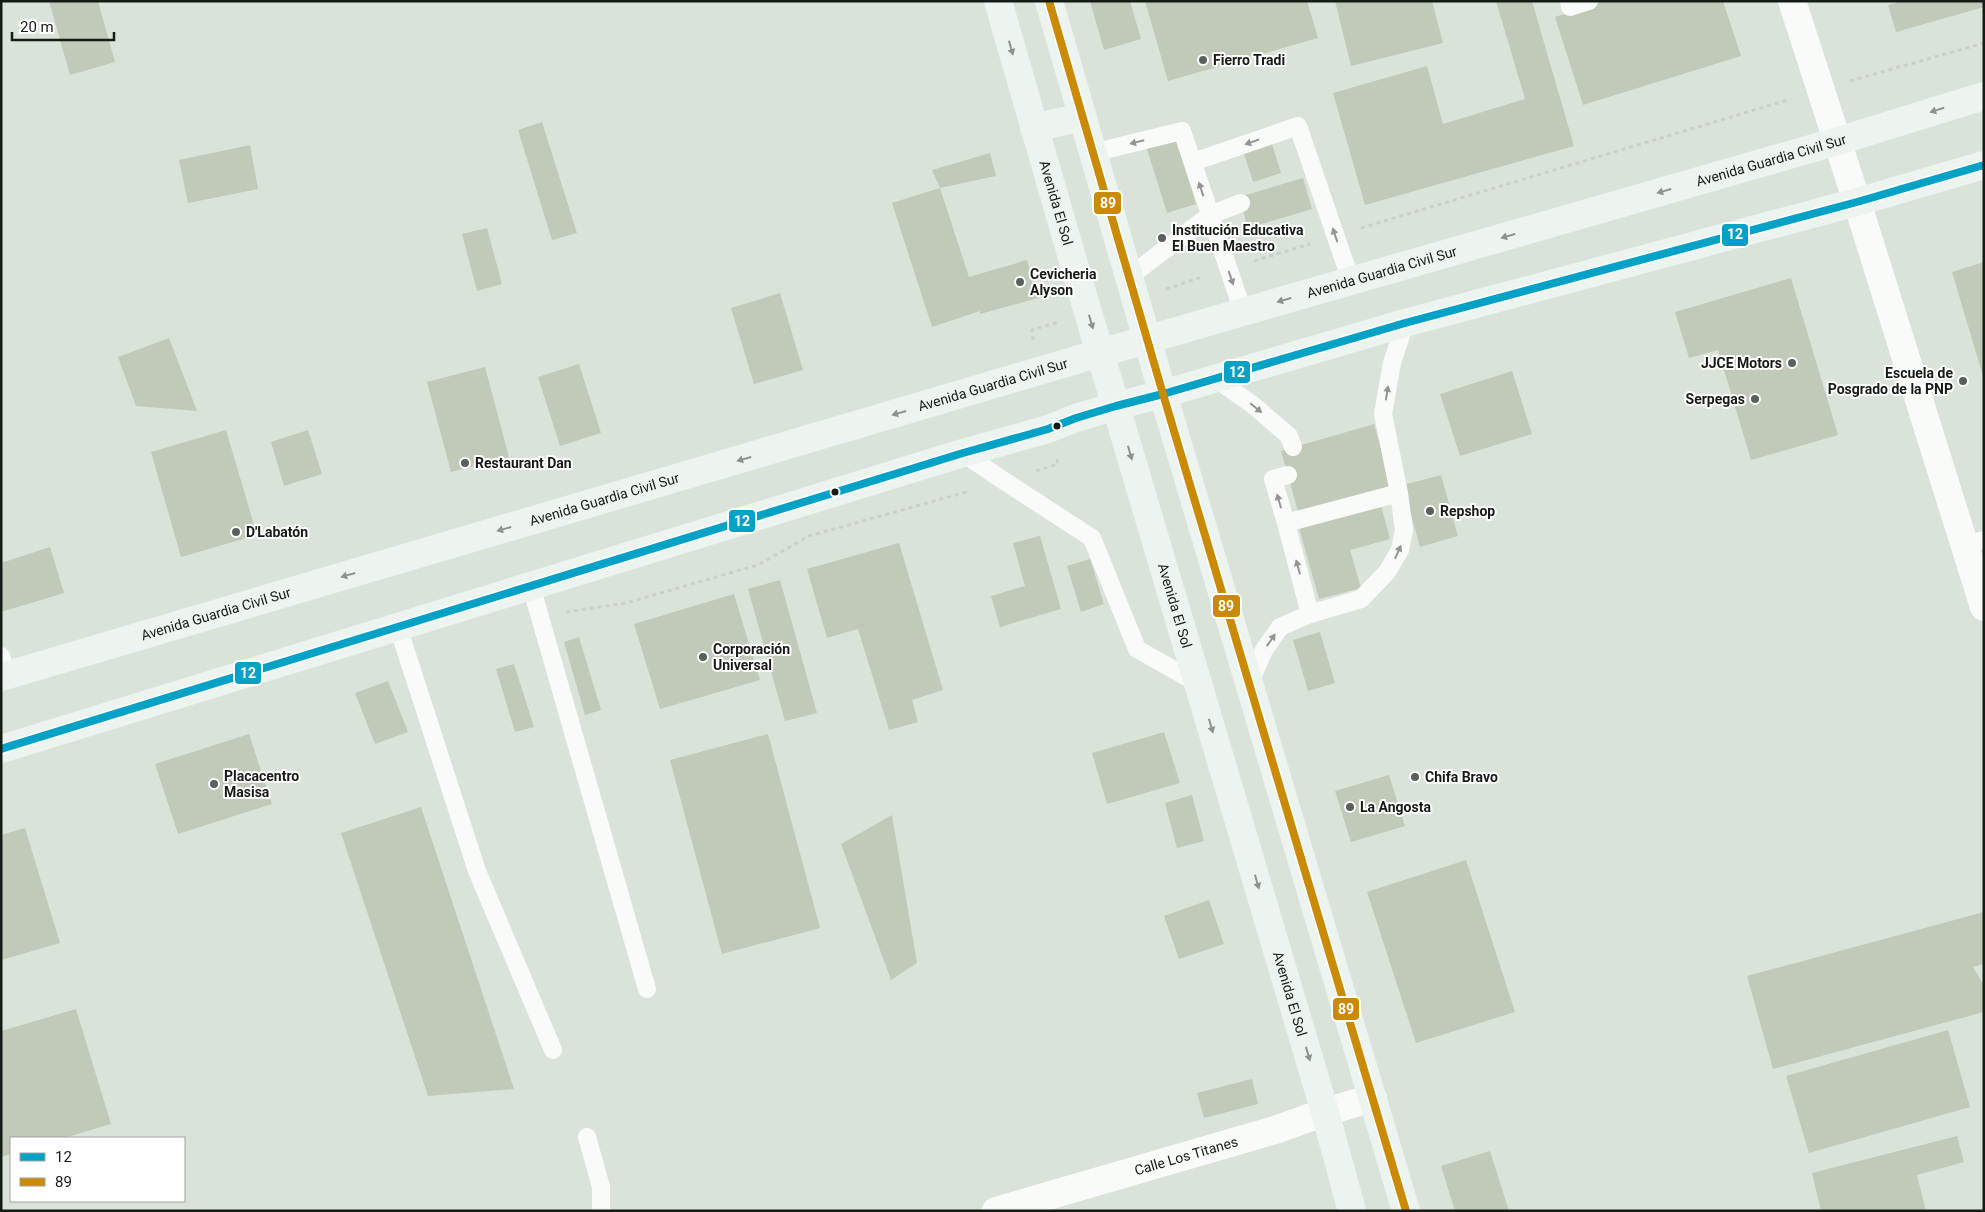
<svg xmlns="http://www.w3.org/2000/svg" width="1985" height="1212" font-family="Roboto,sans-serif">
<rect width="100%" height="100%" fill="#dae3d9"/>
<path fill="#c1c9b9" d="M49,1H98L115,62L70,75Z
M1090,1H1130L1141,39L1104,50Z
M1145,1H1307L1318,38L1168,81Z
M1335,1H1432L1443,43L1351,66Z
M1496,1H1532L1574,146L1365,205L1333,93L1427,66L1443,124L1525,99Z
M1604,1H1723L1741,56L1583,105L1555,17Z
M1902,1H1984V7L1896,32L1888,5Z
M542,122L577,233L552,240L518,130Z
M1175,137L1196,204L1167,213L1146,146Z
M1271,141L1281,173L1253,182L1243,150Z
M250,145L258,189L188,203L179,160Z
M990,153L996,176L940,188L932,170Z
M1303,178L1312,209L1248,228L1239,197Z
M940,188L969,277L1027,260L1038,298L980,314V311L932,327L892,203Z
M487,228L502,284L477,291L462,234Z
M1984,262V376H1983L1952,272Z
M1791,278L1838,435L1751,460L1718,350L1689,358L1675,312Z
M780,293L803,370L754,384L731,308Z
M169,338L197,411L136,406L118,357Z
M579,364L601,433L560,446L538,377Z
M485,367L509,457L451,472L427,382Z
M1512,371L1532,434L1460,456L1440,394Z
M1374,424L1393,489L1299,515L1281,451Z
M226,430L257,535L181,557L151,452Z
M308,430L322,474L284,486L271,442Z
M1441,475L1458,536L1420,547L1403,485Z
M1380,502L1390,539L1350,550L1361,588L1319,599L1298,524Z
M1040,536L1061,609L1000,627L991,596L1025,586L1013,543Z
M899,543L943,690L912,700L918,722L889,730L858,629L827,638L807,569Z
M50,547L64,593L1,612V563Z
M1090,559L1104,604L1081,612L1067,566Z
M780,580L817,713L785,721L748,589Z
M734,594L760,680L660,709L634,624Z
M1320,632L1335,683L1308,691L1293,640Z
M579,637L601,710L585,715L564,642Z
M514,664L534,727L515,732L496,669Z
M388,681L408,732L375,744L355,693Z
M1164,732L1180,783L1107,804L1092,753Z
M249,734L272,804L178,834L155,764Z
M768,734L820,928L722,954L670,760Z
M1389,775L1405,826L1351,842L1335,791Z
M1192,795L1204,841L1177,848L1165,803Z
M421,807L514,1089L428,1096L341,833Z
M892,815L917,963L891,980L841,844Z
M25,828L60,943L1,960V835Z
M1466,860L1515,1012L1416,1043L1367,892Z
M1209,900L1224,944L1179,959L1164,916Z
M1984,912V964L1973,967L1984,985V1012L1773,1069L1747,976Z
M76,1009L111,1124L64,1138H11V1154L1,1157V1031Z
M1948,1030L1970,1107L1809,1153L1786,1076Z
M1252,1079L1258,1104L1204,1118L1197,1093Z
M1957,1136L1964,1162L1917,1175L1926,1211H1821L1812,1173Z
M1490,1151L1509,1211H1455L1441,1166Z"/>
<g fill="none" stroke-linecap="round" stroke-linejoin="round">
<path stroke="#cdcfcd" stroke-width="3" stroke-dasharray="4 4" stroke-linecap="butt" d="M1850,81L1984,43
M1361,228L1791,99
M1254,261L1310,244
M1166,289L1202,277
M1033,340L1032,330L1059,322
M1036,471L1058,464L1057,459
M566,612L626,603L758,565L809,536L970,491"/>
<path stroke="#f9fbf9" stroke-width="18" d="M1569,1L1570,7L1589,1
M1092,153L1182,131L1243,312
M1193,162L1298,126L1351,281
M1129,277L1210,215L1241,203
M1216,379L1253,405L1289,436L1293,447
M963,453L1004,481L1092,538L1137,649L1199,684
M1286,523L1273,479L1288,475
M1964,545L1984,540
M531,586L647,989
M1310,614L1286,523L1399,493
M398,627L477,871L553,1050
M1,656L7,675
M1249,684L1264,650L1280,627L1310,614L1361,599L1387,572L1400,550L1404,530L1399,493L1383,414L1392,363L1405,323
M587,1137L601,1187V1211"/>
<g stroke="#f9fbf9" stroke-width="28">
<path d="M1792,1L1857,202L1984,607"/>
<path id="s1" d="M996,1211L1275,1130L1325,1112L1373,1098"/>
</g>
<g stroke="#edf4f0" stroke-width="28">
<path id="s2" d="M998,1L1082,292L1325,1112L1352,1211"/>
<path d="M1049,1L1163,394L1406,1211"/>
<path d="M1034,128L1082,117"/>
<path id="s3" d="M1,677L1100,353L1838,141L1984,96"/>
<path d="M1,749L963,453L1048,429L1076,418L1116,406L1163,394L1405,323L1857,202L1984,165"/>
</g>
<defs>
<path id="bus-1" d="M1,749L963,453L1048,429L1076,418L1116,406L1163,394L1405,323L1857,202L1984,165"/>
<path id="bus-2" d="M1049,1L1163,394L1406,1211"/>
</defs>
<use href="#bus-1" stroke="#fff" stroke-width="11"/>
<use href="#bus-2" stroke="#fff" stroke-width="11"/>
<use href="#bus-1" stroke="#01a2c5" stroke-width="8"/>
<use href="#bus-2" stroke="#ca8a04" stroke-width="8"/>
</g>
<defs><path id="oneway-solid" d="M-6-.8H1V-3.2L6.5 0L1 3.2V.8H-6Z" transform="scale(1.25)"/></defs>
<g fill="#8c928d">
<use href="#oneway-solid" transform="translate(1011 48) rotate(74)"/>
<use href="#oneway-solid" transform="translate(1937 110) rotate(163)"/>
<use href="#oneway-solid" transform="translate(1664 191) rotate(164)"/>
<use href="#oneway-solid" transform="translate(1508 236) rotate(164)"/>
<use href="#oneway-solid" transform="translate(1284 300) rotate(164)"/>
<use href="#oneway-solid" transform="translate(1091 322) rotate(74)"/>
<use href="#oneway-solid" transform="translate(899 413) rotate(164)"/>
<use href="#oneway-solid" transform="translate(1130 453) rotate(74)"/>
<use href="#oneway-solid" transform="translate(744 459) rotate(164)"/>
<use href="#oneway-solid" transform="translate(504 529) rotate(164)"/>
<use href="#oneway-solid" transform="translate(348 575) rotate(164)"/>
<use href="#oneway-solid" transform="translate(1211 726) rotate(74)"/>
<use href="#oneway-solid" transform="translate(1257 882) rotate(74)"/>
<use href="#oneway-solid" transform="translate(1308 1054) rotate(74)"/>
</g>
<g fill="#929692">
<use href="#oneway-solid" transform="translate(1137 142) rotate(166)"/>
<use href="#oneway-solid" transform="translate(1252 142) rotate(161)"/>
<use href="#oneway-solid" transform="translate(1201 189) rotate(-108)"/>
<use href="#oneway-solid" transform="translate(1335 235) rotate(-109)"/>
<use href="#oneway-solid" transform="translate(1231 278) rotate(71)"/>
<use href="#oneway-solid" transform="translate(1387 393) rotate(-81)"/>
<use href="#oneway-solid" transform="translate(1256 408) rotate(39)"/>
<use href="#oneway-solid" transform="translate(1279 501) rotate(-106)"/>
<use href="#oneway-solid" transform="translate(1398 552) rotate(-66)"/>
<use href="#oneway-solid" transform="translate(1298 567) rotate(-105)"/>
<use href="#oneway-solid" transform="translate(1271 640) rotate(-55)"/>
</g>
<g fill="#5a615a" stroke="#fff" stroke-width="2">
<circle cx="1203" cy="60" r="5"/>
<circle cx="1162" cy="238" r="5"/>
<circle cx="1020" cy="282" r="5"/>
<circle cx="1792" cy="363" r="5"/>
<circle cx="1963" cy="381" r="5"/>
<circle cx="1755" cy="399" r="5"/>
<circle cx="465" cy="463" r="5"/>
<circle cx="1430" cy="511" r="5"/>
<circle cx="236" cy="532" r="5"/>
<circle cx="703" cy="657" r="5"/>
<circle cx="1415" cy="777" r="5"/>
<circle cx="214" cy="784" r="5"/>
<circle cx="1350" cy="807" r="5"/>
</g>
<g fill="#151b15" stroke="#fff" stroke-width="2">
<circle cx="1057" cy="426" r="4.5"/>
<circle cx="835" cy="492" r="4.5"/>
</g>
<g text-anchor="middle" stroke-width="4" stroke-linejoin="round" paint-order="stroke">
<g font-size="14" font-weight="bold" fill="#151b15" stroke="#fff" text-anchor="start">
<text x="1213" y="65">Fierro Tradi</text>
<text x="1172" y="235">Institución Educativa<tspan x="1172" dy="16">El Buen Maestro</tspan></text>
<text x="1030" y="279">Cevicheria<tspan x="1030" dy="16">Alyson</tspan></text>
<text x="1782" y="368" text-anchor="end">JJCE Motors</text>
<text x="1953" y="378" text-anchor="end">Escuela de<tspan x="1953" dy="16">Posgrado de la PNP</tspan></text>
<text x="1745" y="404" text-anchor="end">Serpegas</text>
<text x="475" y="468">Restaurant Dan</text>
<text x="1440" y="516">Repshop</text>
<text x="246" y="537">D'Labatón</text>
<text x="713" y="654">Corporación<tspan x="713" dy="16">Universal</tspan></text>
<text x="224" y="781">Placacentro<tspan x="224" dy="16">Masisa</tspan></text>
<text x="1425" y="782">Chifa Bravo</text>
<text x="1360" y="812">La Angosta</text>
</g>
<g font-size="14" fill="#151b15" stroke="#fff">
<text dy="5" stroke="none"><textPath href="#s3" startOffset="1844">Avenida Guardia Civil Sur</textPath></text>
<text dy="5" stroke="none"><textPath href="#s2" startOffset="210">Avenida El Sol</textPath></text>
<text dy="5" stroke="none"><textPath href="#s3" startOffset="1439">Avenida Guardia Civil Sur</textPath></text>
<text dy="5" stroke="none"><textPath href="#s3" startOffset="1034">Avenida Guardia Civil Sur</textPath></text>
<text dy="5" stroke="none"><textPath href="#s3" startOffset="629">Avenida Guardia Civil Sur</textPath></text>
<text dy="5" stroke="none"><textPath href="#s2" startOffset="630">Avenida El Sol</textPath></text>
<text dy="5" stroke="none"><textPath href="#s3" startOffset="224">Avenida Guardia Civil Sur</textPath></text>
<text dy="5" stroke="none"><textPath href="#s2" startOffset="1035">Avenida El Sol</textPath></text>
<text dy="5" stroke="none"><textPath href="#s1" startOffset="198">Calle Los Titanes</textPath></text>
</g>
</g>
<g stroke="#fff" stroke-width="2">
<rect x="1093" y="191" width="29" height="24" rx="5" fill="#ca8a04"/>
<rect x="1721" y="223" width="28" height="24" rx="5" fill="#01a2c5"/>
<rect x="1223" y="360" width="28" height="24" rx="5" fill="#01a2c5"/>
<rect x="728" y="509" width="28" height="24" rx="5" fill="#01a2c5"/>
<rect x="1212" y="594" width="29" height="24" rx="5" fill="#ca8a04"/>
<rect x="234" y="661" width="28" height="24" rx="5" fill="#01a2c5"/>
<rect x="1332" y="997" width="28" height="24" rx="5" fill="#ca8a04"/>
</g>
<g font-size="14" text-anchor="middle" font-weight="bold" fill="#fff">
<text x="1108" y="208">89</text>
<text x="1735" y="239">12</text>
<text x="1237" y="377">12</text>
<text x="742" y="526">12</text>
<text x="1226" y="611">89</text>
<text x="248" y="678">12</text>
<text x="1346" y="1014">89</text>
</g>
<rect width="1985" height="1212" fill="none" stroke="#151b15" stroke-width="5"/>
<rect x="10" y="1137" width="175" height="65" fill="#ffffff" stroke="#a1a4a1"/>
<rect x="20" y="1153" width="25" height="8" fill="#01a2c5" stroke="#a1a4a1"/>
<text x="55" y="1162" font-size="15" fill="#151b15">12</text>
<rect x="20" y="1178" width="25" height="8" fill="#ca8a04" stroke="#a1a4a1"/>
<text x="55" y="1187" font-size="15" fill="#151b15">89</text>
<path d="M12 32v8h102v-8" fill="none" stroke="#151b15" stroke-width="2.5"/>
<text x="20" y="32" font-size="15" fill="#151b15" stroke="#ffffff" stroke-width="4" paint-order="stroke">20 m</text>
</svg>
